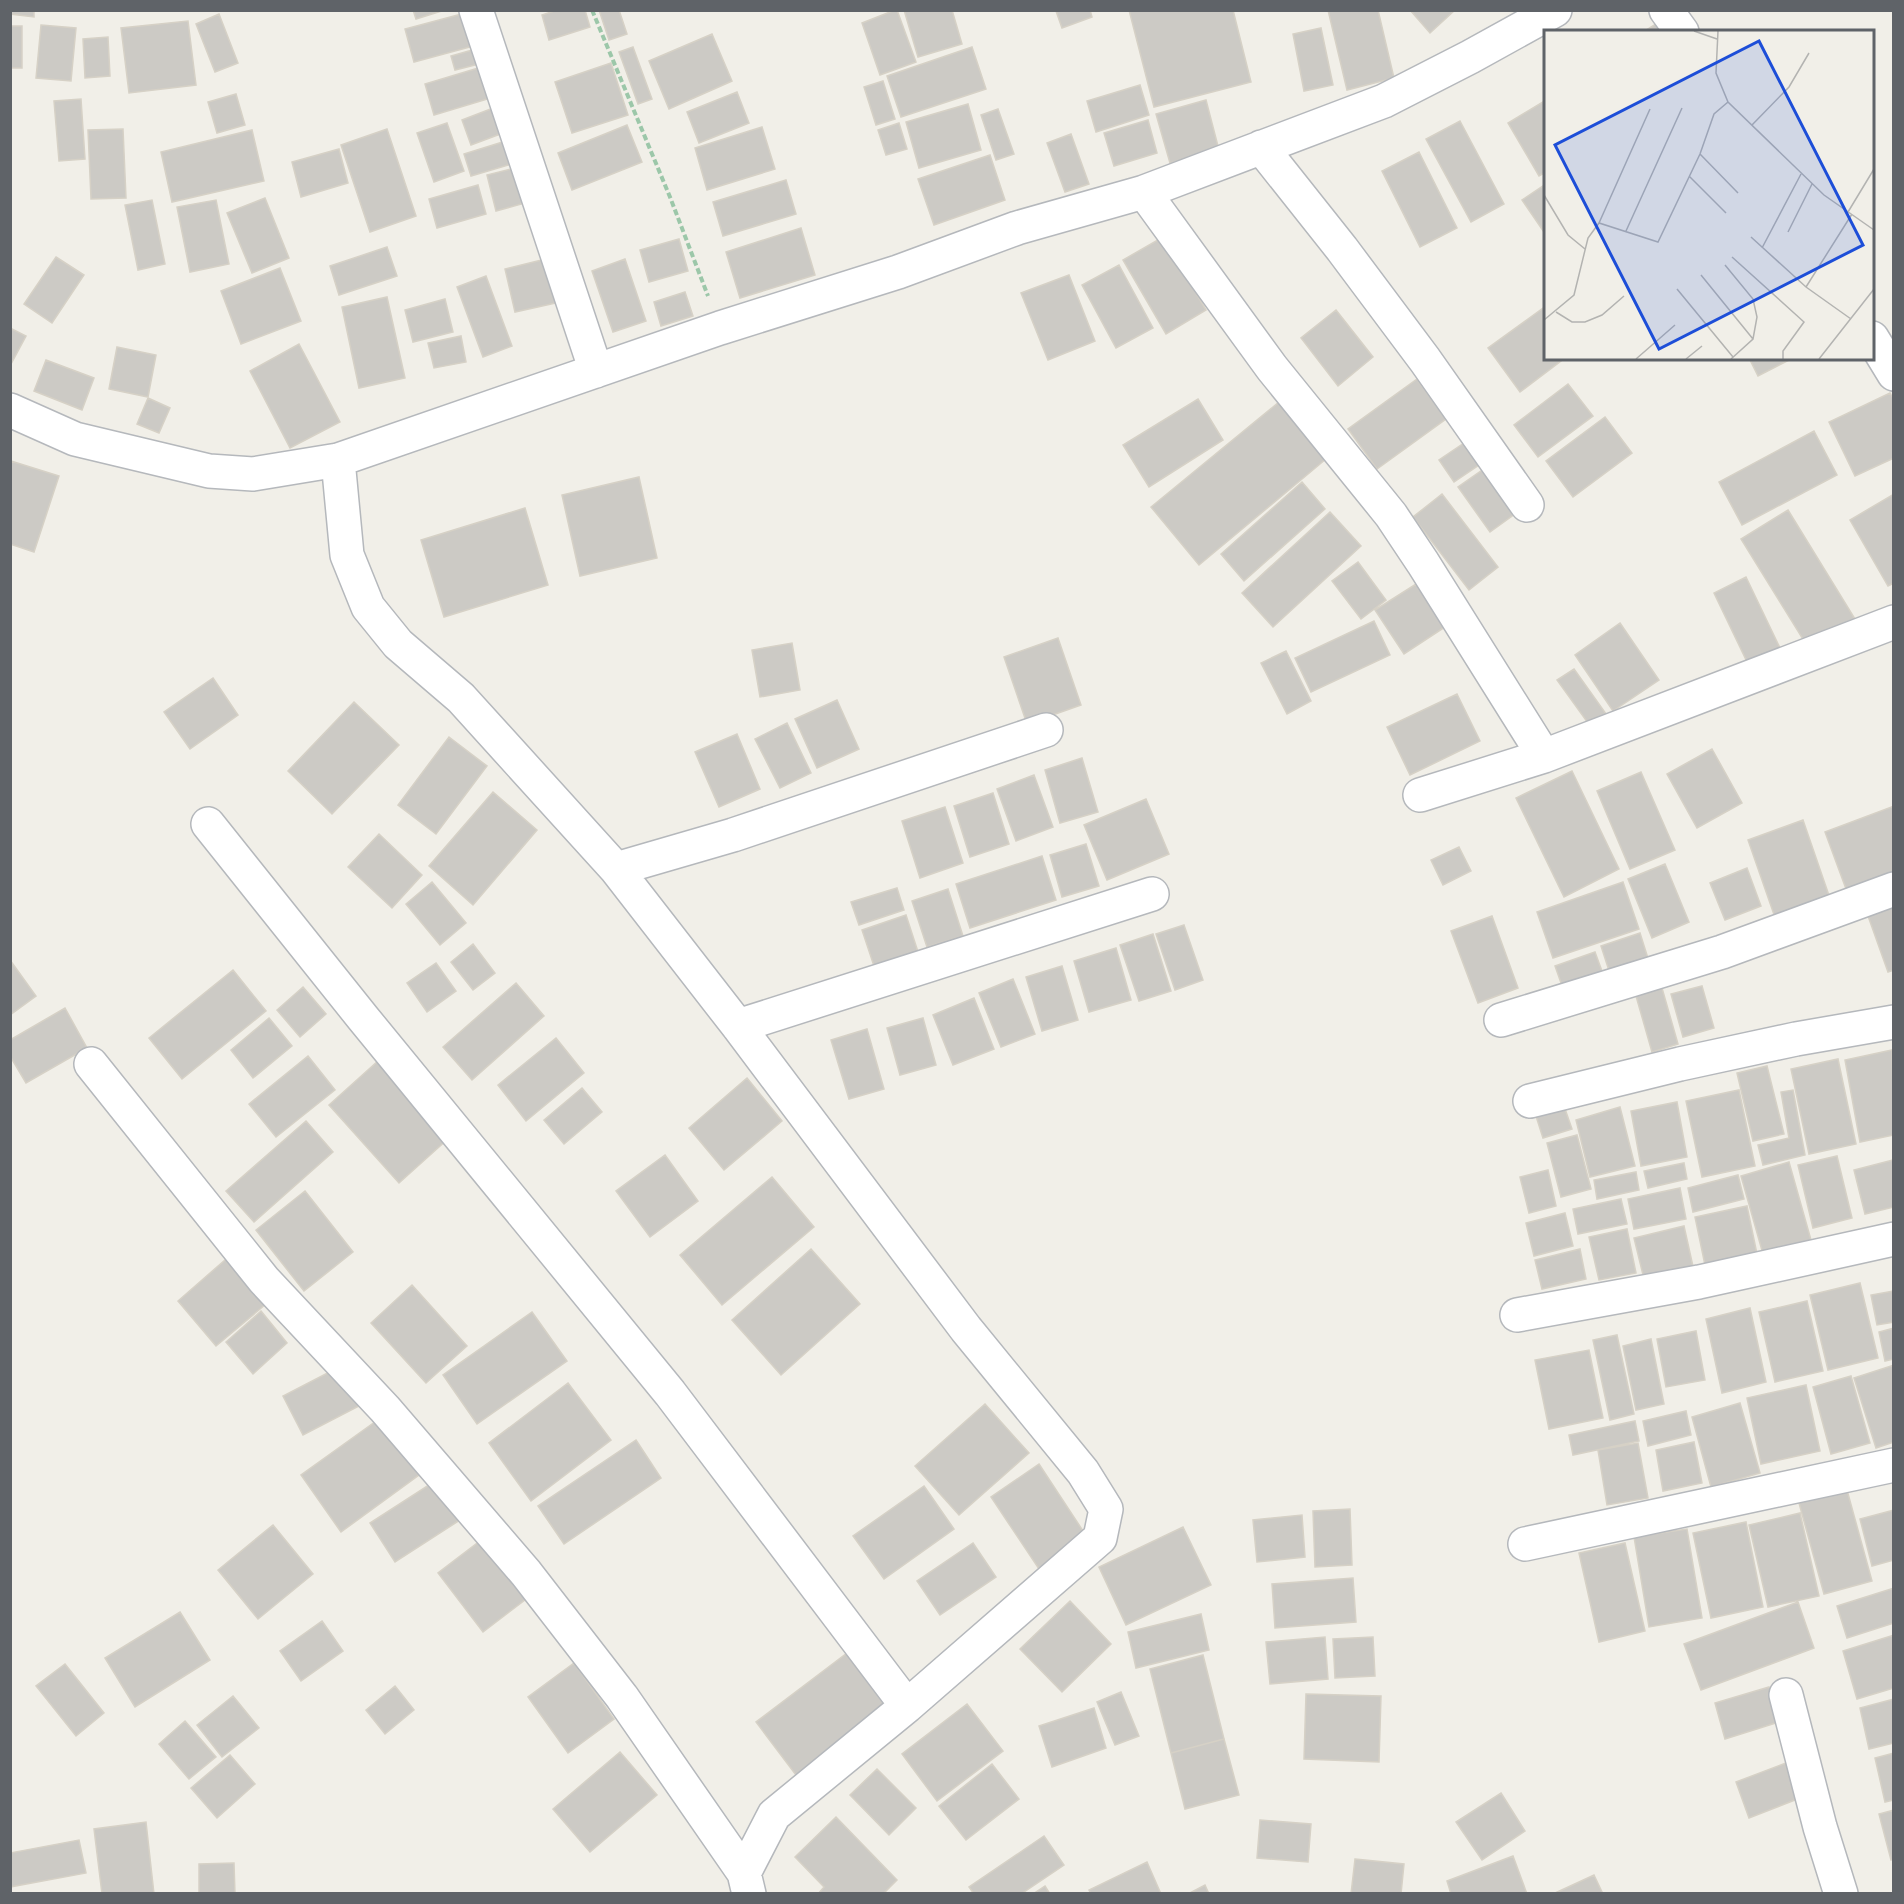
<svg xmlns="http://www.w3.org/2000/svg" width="1904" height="1904" font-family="'Source Sans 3',sans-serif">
<rect width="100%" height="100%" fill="#f1efe8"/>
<path fill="#cccac5" stroke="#d6d1c6" stroke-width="1.5" d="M10,10H34V17L10,14Z
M413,10H441L442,11L416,19Z
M557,10H585L590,27L549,40L542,15Z
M599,10H619L627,34L609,40Z
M895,10H897L916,62L880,75L862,23Z
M904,10H952L962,44L918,57Z
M1090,10L1092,17L1062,28L1056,11Z
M1129,10H1233L1251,82L1154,107Z
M1328,10H1378L1394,78L1347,90Z
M1410,10H1455L1430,33Z
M473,11L481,44L414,62L405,29Z
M219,14L238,63L215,72L196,24Z
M188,21L196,85L129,93L121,28Z
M1659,22L1665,32H1643Z
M41,25L76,28L71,81L36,78Z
M10,26H22V68H10Z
M1321,28L1333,85L1304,91L1293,34Z
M712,34L732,81L669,109L649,61Z
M108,37L110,76L85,78L83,39Z
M483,47L487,62L455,70L451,56Z
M633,47L652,99L638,104L619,52Z
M972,47L986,89L901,117L887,76Z
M611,63L628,115L572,133L555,82Z
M485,66L494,97L434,115L425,84Z
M883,81L895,119L876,125L864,87Z
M1140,85L1149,115L1096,132L1087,101Z
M737,92L749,123L699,143L687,112Z
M236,94L245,125L217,133L208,102Z
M81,99L85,159L59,161L54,101Z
M1206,100L1219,150L1170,163L1156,114Z
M1546,100V172L1539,176L1508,123Z
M968,104L981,150L919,168L906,122Z
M501,105L511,130L471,145L462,120Z
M998,109L1014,154L996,160L981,115Z
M1148,120L1157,153L1114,166L1104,133Z
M1460,121L1504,204L1471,222L1426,139Z
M447,123L464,171L434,182L417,133Z
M899,123L907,149L886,155L878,130Z
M627,125L642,162L572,190L558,153Z
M762,127L775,169L707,190L695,148Z
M123,129L126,198L91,199L88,130Z
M387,129L416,216L370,232L341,145Z
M252,130L264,181L172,202L161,152Z
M1071,134L1089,184L1065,192L1047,143Z
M509,140L515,163L471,176L464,154Z
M339,149L348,183L301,197L292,162Z
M1419,152L1457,228L1420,247L1382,171Z
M990,155L1005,200L934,225L918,179Z
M523,166L532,201L496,211L487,175Z
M786,180L796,214L723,236L713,202Z
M1546,184V235L1522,200Z
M478,185L486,214L437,228L429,199Z
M265,198L289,258L252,273L227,213Z
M152,200L165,264L138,270L125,205Z
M216,200L229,264L190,272L177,207Z
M801,228L815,275L740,298L726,252Z
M1163,237L1206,310L1166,334L1123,260Z
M679,239L688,271L649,282L640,250Z
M387,247L397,276L339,295L330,266Z
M56,257L84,275L52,323L24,304Z
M554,257L565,301L515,312L505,269Z
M625,259L646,321L613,332L592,271Z
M1119,265L1153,328L1116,348L1082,285Z
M280,268L301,321L241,344L221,291Z
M1069,275L1095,341L1048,360L1021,293Z
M486,276L512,346L483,357L457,287Z
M685,292L693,316L661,326L654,302Z
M387,297L405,378L359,388L342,307Z
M445,299L453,332L413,342L405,310Z
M1546,306V358H1565L1520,392L1488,348Z
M1336,310L1373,357L1338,386L1301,338Z
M10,328L26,336L10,366Z
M461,336L466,362L434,368L428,343Z
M299,344L340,422L290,448L250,371Z
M117,347L156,355L148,397L109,389Z
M1749,358H1793L1758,376Z
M46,360L94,378L82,410L34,391Z
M1417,379L1446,419L1377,469L1348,429Z
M1568,384L1593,416L1538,457L1514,425Z
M1890,393L1894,400V458L1855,476L1829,422Z
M148,398L170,408L159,433L137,424Z
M1198,399L1223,440L1149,487L1123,445Z
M1279,402L1326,459L1199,565L1151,507Z
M1605,417L1632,453L1573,497L1546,461Z
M1814,431L1837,475L1742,525L1719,482Z
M1467,441L1482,463L1454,482L1439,460Z
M11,461L59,476L34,552L10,544Z
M1488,466L1519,511L1490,532L1458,487Z
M639,477L657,558L580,576L562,495Z
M1302,482L1325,509L1244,581L1221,554Z
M1442,494L1498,567L1469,590L1413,517Z
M1894,494V583L1888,586L1850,520Z
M525,508L548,585L444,617L421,540Z
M1788,510L1855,619L1809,649L1741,539Z
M1330,512L1361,546L1273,627L1242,593Z
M1358,562L1386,600L1361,619L1332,581Z
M1746,577L1781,650L1749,666L1714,593Z
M1416,584L1445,627L1404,654L1375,610Z
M1374,621L1390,655L1311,692L1295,658Z
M1620,623L1659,680L1613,711L1575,655Z
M1058,638L1081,705L1027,724L1004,657Z
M792,643L800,690L760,697L752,650Z
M1286,651L1311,701L1287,714L1261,663Z
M1574,669L1609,718L1593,730L1557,680Z
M213,678L238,715L190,749L164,712Z
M1457,694L1480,741L1410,775L1387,727Z
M837,700L859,749L817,768L795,719Z
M354,702L399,745L332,814L288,771Z
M787,723L811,773L780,788L755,739Z
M737,734L760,789L719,807L695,752Z
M449,737L487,766L436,834L398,805Z
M1712,749L1742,803L1697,828L1667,774Z
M1082,758L1098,812L1060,823L1045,770Z
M1572,771L1619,869L1564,897L1516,798Z
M1641,772L1675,850L1630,869L1597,791Z
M1034,775L1053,827L1016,841L997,789Z
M493,792L537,830L473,905L429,866Z
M993,793L1009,844L970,857L954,806Z
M1146,799L1169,854L1107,880L1084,825Z
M1894,806V880L1849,897L1825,832Z
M945,807L963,863L920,878L902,821Z
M1803,820L1833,907L1778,926L1748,840Z
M379,834L422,875L392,908L348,867Z
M1086,844L1099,886L1062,897L1050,855Z
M1459,847L1471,871L1443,885L1431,860Z
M1042,856L1056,900L970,928L956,884Z
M1665,864L1689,922L1652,938L1628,879Z
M1747,868L1761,906L1725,920L1710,883Z
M432,882L466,923L440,945L406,904Z
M1623,882L1639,929L1553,958L1537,912Z
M897,888L904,910L859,925L851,902Z
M948,889L963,936L927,947L912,901Z
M1894,906V970L1888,972L1868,916Z
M906,915L920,958L876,972L862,930Z
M1492,916L1518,988L1478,1003L1451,931Z
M1184,925L1203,980L1175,990L1156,934Z
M1640,933L1652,971L1613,983L1601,946Z
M1153,934L1171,991L1139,1001L1120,945Z
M473,944L495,973L473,990L451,962Z
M1116,948L1131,1000L1089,1012L1074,961Z
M1595,952L1606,982L1566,997L1555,966Z
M10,960L36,996L10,1015Z
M436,963L456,991L427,1012L407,983Z
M1062,966L1078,1020L1042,1031L1026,977Z
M233,970L266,1011L182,1079L149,1038Z
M1013,979L1035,1034L1001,1047L979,993Z
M516,983L544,1016L472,1080L443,1047Z
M1702,986L1714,1028L1683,1037L1671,994Z
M303,987L326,1014L300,1037L277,1010Z
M1662,988L1678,1044L1652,1052L1636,996Z
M974,998L994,1049L953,1065L933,1015Z
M65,1008L87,1048L26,1083L10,1056V1040Z
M269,1018L292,1046L253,1078L231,1050Z
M923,1018L936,1065L900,1075L887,1028Z
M867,1029L884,1089L849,1099L831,1040Z
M556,1038L584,1073L526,1121L498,1085Z
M1892,1050L1894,1135L1860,1142L1845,1060Z
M308,1056L335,1090L276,1137L249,1104Z
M1838,1059L1856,1144L1809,1154L1791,1069Z
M379,1060L449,1138L399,1183L329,1105Z
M1767,1066L1784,1134L1753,1141L1737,1073Z
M747,1078L782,1121L724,1170L689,1128Z
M582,1088L602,1112L564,1144L544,1120Z
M1739,1090L1755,1166L1702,1177L1686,1101Z
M1793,1090L1805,1155L1763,1165L1758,1145L1789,1138L1781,1092Z
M1677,1102L1687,1157L1641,1166L1631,1111Z
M1563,1103L1572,1129L1543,1138L1535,1113Z
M1620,1107L1635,1166L1590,1177L1576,1120Z
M306,1121L333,1152L254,1222L226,1191Z
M1577,1135L1591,1189L1561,1197L1547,1143Z
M665,1155L698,1201L650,1237L616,1191Z
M1837,1156L1852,1218L1813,1228L1798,1165Z
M1893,1160L1894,1207L1865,1214L1854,1170Z
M1789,1162L1811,1240L1763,1254L1741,1176Z
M1684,1163L1687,1179L1648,1188L1644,1171Z
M1548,1170L1556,1206L1529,1213L1520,1177Z
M1636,1172L1639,1190L1597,1199L1594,1180Z
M1738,1175L1744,1199L1693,1212L1688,1188Z
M772,1177L814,1227L722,1305L680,1255Z
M1680,1188L1686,1219L1634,1229L1628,1199Z
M305,1191L353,1252L304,1291L256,1230Z
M1621,1199L1627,1224L1578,1234L1573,1209Z
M1747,1206L1757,1254L1705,1265L1695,1217Z
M1565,1213L1573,1246L1534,1256L1526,1223Z
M1684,1226L1694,1271L1645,1283L1634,1238Z
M1627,1229L1636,1273L1599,1280L1589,1237Z
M811,1249L860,1304L781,1375L732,1320Z
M1580,1249L1586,1279L1542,1289L1535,1260Z
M233,1253L272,1299L216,1346L178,1301Z
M1860,1283L1878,1358L1828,1370L1810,1295Z
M412,1285L467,1346L426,1383L371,1323Z
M1894,1291V1322L1877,1325L1871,1295Z
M1807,1301L1823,1371L1775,1382L1759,1312Z
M1750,1308L1766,1382L1722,1393L1706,1319Z
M261,1311L287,1343L253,1374L226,1342Z
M532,1312L567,1361L477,1424L443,1375Z
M1894,1328V1359L1885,1361L1879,1332Z
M1696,1331L1705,1380L1666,1387L1657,1339Z
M1617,1335L1634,1414L1610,1420L1593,1340Z
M1651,1339L1664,1404L1636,1410L1623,1346Z
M1589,1350L1603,1418L1549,1429L1535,1360Z
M1894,1365V1442L1876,1448L1854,1378Z
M341,1366L361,1405L303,1435L283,1396Z
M1851,1376L1870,1443L1831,1454L1813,1387Z
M568,1383L611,1440L531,1501L489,1443Z
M1806,1385L1820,1451L1761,1464L1747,1398Z
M1740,1403L1760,1473L1711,1487L1692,1417Z
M985,1404L1029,1453L959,1515L915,1466Z
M1686,1411L1691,1435L1648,1446L1643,1421Z
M379,1419L419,1475L341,1532L301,1475Z
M1635,1421L1639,1441L1573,1455L1569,1435Z
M636,1440L661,1478L564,1544L538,1506Z
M1694,1442L1702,1483L1663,1491L1656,1450Z
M1638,1443L1648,1498L1607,1505L1598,1450Z
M1039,1464L1089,1540L1041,1572L991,1497Z
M435,1481L460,1520L395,1562L370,1523Z
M924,1486L954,1529L884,1579L853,1536Z
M1847,1490L1872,1581L1824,1594L1799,1503Z
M1350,1509L1352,1565L1315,1567L1313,1511Z
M1894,1510V1560L1872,1566L1860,1519Z
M1800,1513L1819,1596L1768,1607L1749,1525Z
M1302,1515L1305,1557L1257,1562L1253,1520Z
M1746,1522L1763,1607L1711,1618L1693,1533Z
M273,1525L313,1574L258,1619L218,1570Z
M1183,1527L1211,1585L1126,1625L1099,1567Z
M1687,1529L1702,1618L1649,1627L1634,1537Z
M489,1534L534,1593L483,1632L438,1573Z
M973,1543L996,1577L940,1615L917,1581Z
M1625,1543L1645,1631L1599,1642L1579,1553Z
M1353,1578L1356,1622L1275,1628L1272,1584Z
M1894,1588V1623L1847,1638L1837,1606Z
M1070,1601L1111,1644L1062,1692L1020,1649Z
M1798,1602L1814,1648L1701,1690L1684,1644Z
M180,1612L210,1660L135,1707L105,1658Z
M1201,1614L1209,1650L1136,1668L1128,1632Z
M322,1621L343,1651L301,1681L280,1651Z
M1894,1635V1688L1857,1699L1843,1651Z
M1325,1637L1328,1679L1270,1684L1266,1642Z
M1373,1637L1375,1676L1335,1678L1333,1639Z
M847,1653L890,1712L799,1779L756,1722Z
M1203,1655L1224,1739L1171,1753L1150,1669Z
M574,1663L614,1719L568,1753L528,1697Z
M65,1664L104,1713L76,1736L36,1686Z
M395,1686L414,1710L385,1734L366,1710Z
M1769,1687L1779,1722L1725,1739L1715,1703Z
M1121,1692L1139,1736L1115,1745L1097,1702Z
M1306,1694L1381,1696L1379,1762L1304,1759Z
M233,1696L259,1728L222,1757L197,1725Z
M1894,1699V1743L1869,1749L1860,1708Z
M967,1704L1003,1751L937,1801L902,1754Z
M1094,1708L1106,1748L1052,1767L1039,1726Z
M185,1721L216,1757L189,1779L159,1744Z
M1224,1739L1239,1795L1185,1809L1171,1753Z
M620,1752L657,1795L590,1852L553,1809Z
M1894,1753V1800L1885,1802L1875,1758Z
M230,1755L255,1784L217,1818L191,1788Z
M1786,1763L1800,1798L1749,1818L1736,1782Z
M992,1764L1019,1799L966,1840L939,1806Z
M877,1769L916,1808L889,1835L850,1795Z
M1501,1793L1525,1831L1482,1860L1456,1822Z
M1894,1810V1859L1891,1860L1879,1814Z
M836,1817L897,1880L883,1894H818L824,1887L795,1857Z
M1260,1820L1311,1824L1308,1862L1257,1858Z
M146,1822L154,1894H102L94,1829Z
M1044,1836L1064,1865L1021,1894H974L969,1887Z
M79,1840L86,1873L10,1887V1853Z
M1513,1856L1527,1894H1451L1447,1881Z
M1355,1859L1404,1864L1401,1894H1351Z
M1147,1862L1161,1894H1091L1089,1890Z
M234,1863L235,1894H199V1864Z
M1594,1875L1603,1894H1553Z
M1205,1885L1209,1894H1188Z
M1045,1886L1050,1894H1033Z"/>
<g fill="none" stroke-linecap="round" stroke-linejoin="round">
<defs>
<path id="minor" d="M476,10L596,371
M1666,10L1682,32
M1261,147L1342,249L1425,360L1527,505
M1144,192L1272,368L1391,515L1423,563L1544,756
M1872,338L1894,374
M10,410L75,439L209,471L253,474L338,460L720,328L898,272L1017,228L1144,192L1384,101L1470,57L1555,10
M338,460L347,555L368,607L398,644L461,698L616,869L738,1026L966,1329L1083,1472L1106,1509L1100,1538L907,1706L774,1815L744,1873L749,1894
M1420,795L1544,756L1894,622
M208,824L363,1018L670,1393L907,1706
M616,869L733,835L1046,730
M1501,1020L1722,952L1894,889
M738,1026L1152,894
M91,1064L264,1280L385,1409L526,1573L622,1697L744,1873
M1530,1101L1680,1064L1796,1039L1894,1022
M1517,1315L1699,1282L1894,1239
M1525,1544L1894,1465
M1786,1695L1820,1827L1841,1894"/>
</defs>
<use href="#minor" stroke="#b5b8bc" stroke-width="36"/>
<path stroke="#9cc7a9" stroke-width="4" stroke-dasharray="6 3" stroke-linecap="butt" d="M592,10L670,197L708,296"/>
<use href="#minor" stroke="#fff" stroke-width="33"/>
</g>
<g transform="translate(1544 30)">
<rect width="330" height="330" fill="#f1efe8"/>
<path fill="none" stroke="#b3b3b1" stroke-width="1.5" d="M150,1L173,9M174,1L172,43L184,72L280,165L330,200M208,95L245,57L265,23M156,124L194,163M145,146L182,183M0,165L24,205L41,219M304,182L330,139M55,193L106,79M82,201L138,78M244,202L268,154M207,207L262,257L307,289M218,218L257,144M188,227L260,292L239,321V329M181,235L209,269L213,287L209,309L187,329M157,245L209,309M262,257L308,184M133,259L189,327M12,282L28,292H41L58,285L80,266M0,290L30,265L44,208L55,193L114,212L156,124L170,84L184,72M92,329L131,295M142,329L158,316M275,329L330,259"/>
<path fill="#1d4ed8" fill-opacity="0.15" stroke="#1d4ed8" stroke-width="3" d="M215,11L319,215L115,319L11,115Z"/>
<rect width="330" height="330" fill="none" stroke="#5f6368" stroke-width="3"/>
</g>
<rect width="1904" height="1904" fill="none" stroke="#5f6368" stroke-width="24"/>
</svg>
